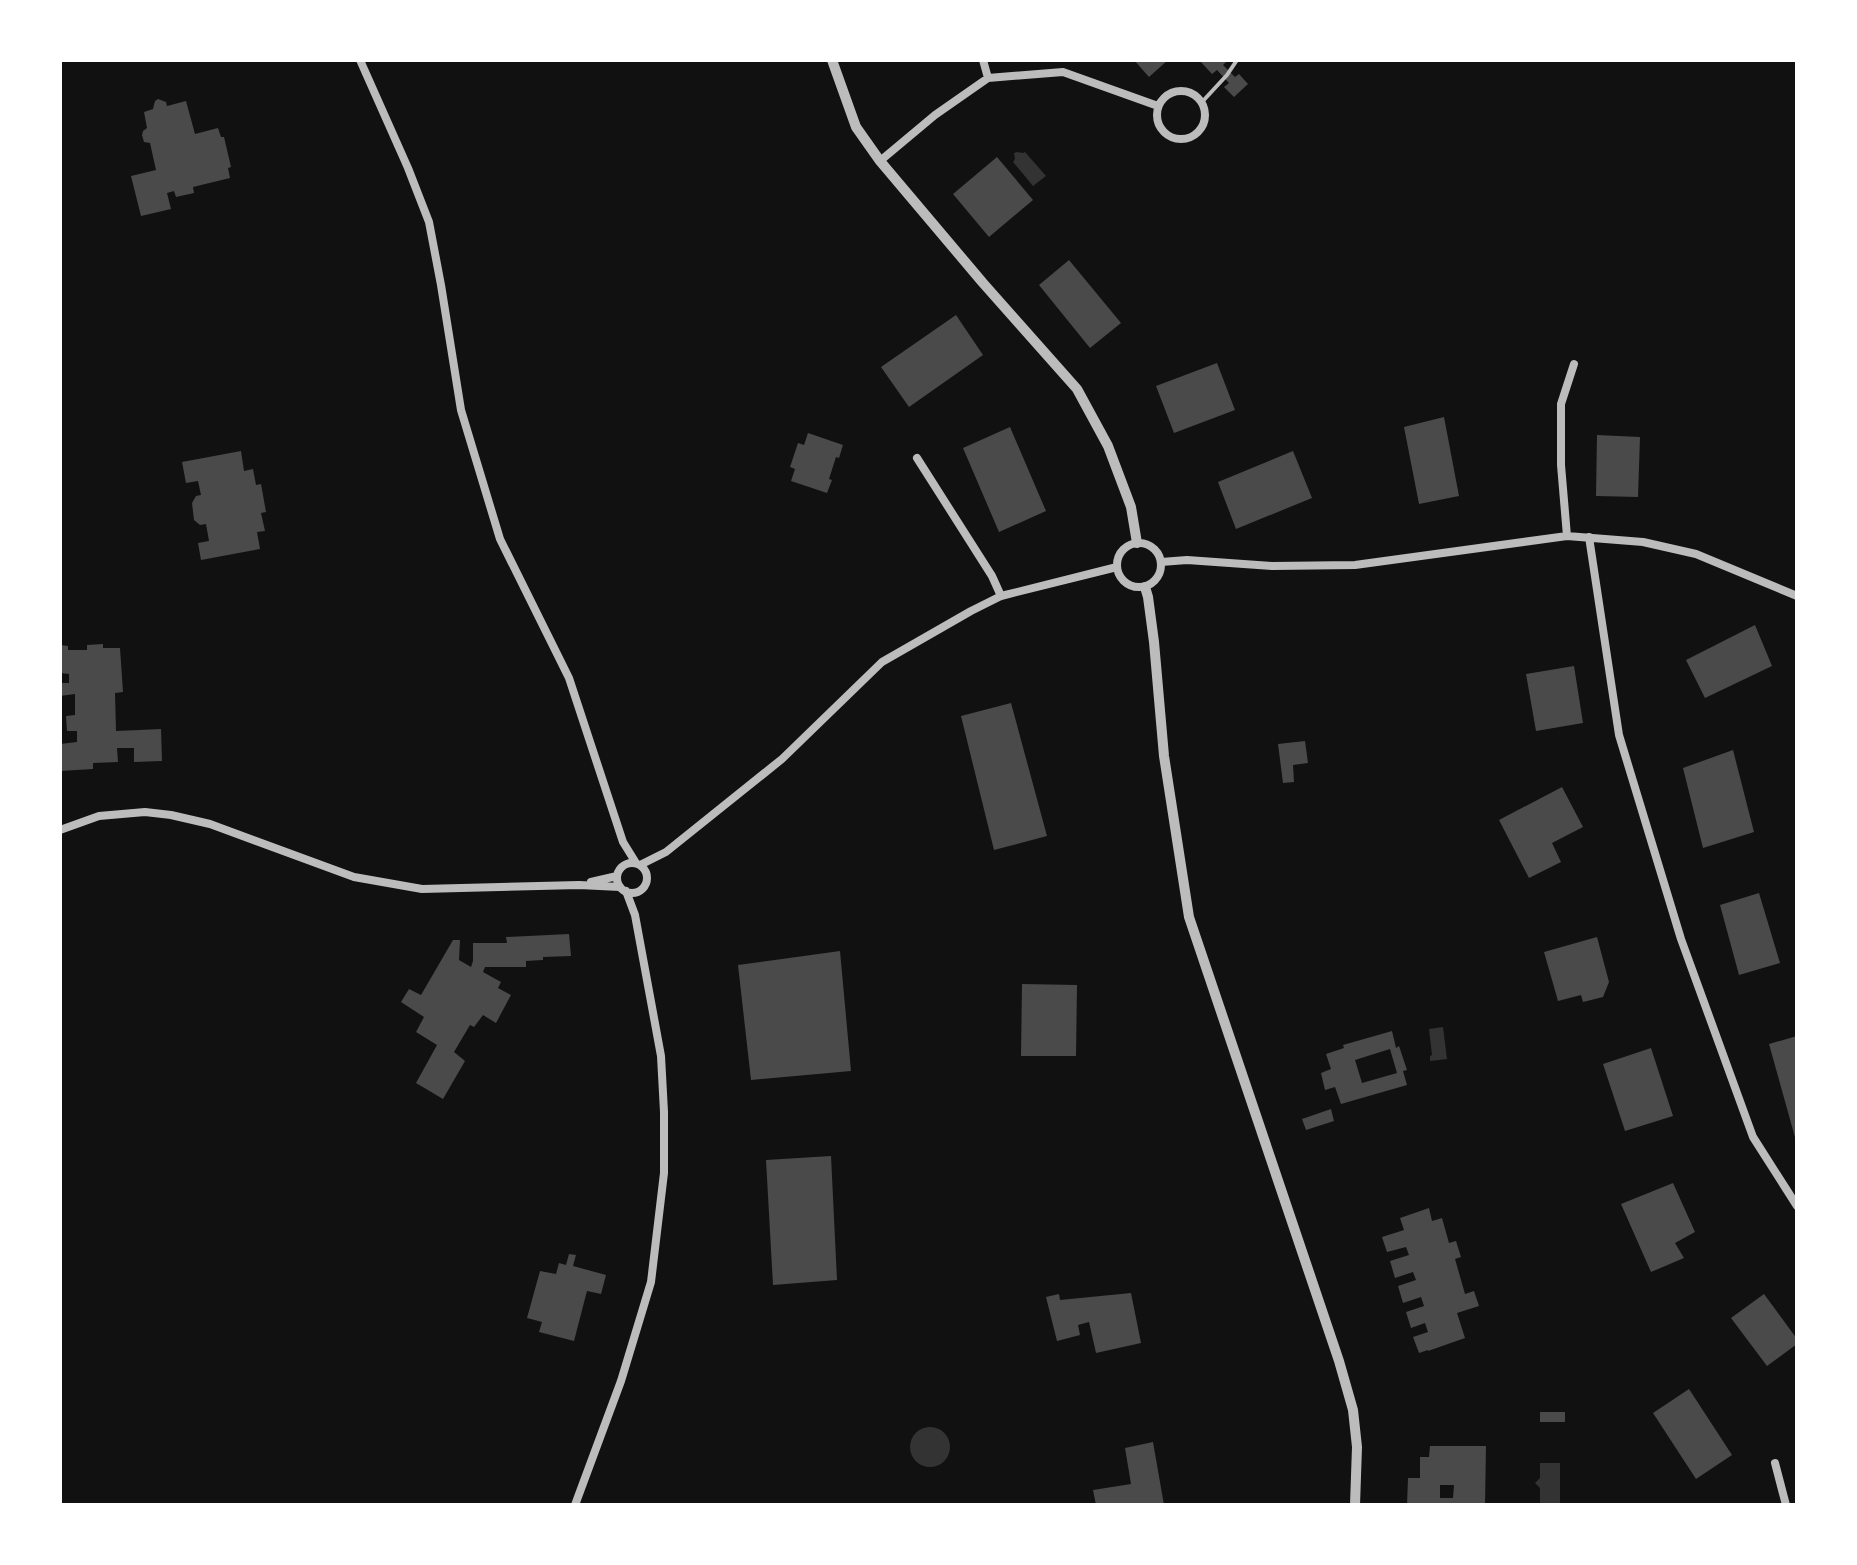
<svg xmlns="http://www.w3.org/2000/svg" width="1857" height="1565" font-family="'Libre Baskerville',serif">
<rect width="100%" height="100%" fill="#111"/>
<path fill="#333" d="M1017,152L1023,153L1025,152L1046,176L1033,186L1013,162L1015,159L1014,153Z
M1443,1027L1447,1059L1430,1061V1056L1432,1055L1429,1029Z
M910 1447a20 20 0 1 1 40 0a20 20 0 1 1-40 0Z
M1540,1463H1560V1503L1540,1504V1488L1535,1483L1540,1478Z"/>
<path fill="#4a4a4a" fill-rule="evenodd" d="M1134,60H1168L1149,77Z
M1199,60H1228L1223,65L1235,77L1239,74L1248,84L1234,97L1224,87L1229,83L1217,70L1212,74Z
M158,99L166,102L167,106L186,101L195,134L218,128L221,137H224L231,167L228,168L230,178L193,187L194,193L176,197L174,191L167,193L171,209L141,216L131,176L156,170L150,143L144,142L142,135L143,131L147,128L144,112L153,109L155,101Z
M997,157L1033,200L989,237L953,194Z
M1069,260L1121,323L1090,348L1039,285Z
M956,315L983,355L909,407L881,367Z
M1217,363L1235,410L1174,433L1156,386Z
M1444,417L1459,496L1419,504L1404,427Z
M1010,427L1046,511L999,532L963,448Z
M808,433L843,445L839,458L836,457L829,479L832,480L827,493L791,481L795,469L790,467L798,443L804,445Z
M1597,435L1640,437L1638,497L1596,496Z
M241,451L244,471L253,469L256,485L261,484L266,512L261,513L265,531L257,532L260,549L201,560L198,543L209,541L206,524L200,525L194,520L192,503L196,496L201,495L198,481L186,483L182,462Z
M1293,451L1312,498L1236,529L1218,482Z
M1755,625L1772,666L1705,698L1686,660Z
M103,644V648H120L123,692L115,693L116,731L161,729L162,761L134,762V748H117L118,762L93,763V769L60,771V744L77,742V731H67L66,716L75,715V694L60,696V683H69V674L60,673V645L68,646V650H87V645Z
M1574,666L1583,723L1536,731L1526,674Z
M1011,703L1047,836L994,850L961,716Z
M1305,741L1308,763L1293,765L1294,782L1283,783L1278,744Z
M1733,750L1754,832L1703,848L1683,768Z
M1562,787L1583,827L1552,843L1561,862L1529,878L1499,820Z
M1759,893L1780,963L1739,975L1720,905Z
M569,934L571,956L543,957V960L526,961V967H485L483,972L501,982L498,988L511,995L496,1023L483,1015L474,1027L470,1025L454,1052L465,1061L443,1099L416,1083L437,1045L416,1032L424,1017L401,1002L409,989L421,995L453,940H460L459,960L471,967L473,961V943H507L506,937Z
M1597,937L1609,982L1603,997L1583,1002L1581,995L1558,1001L1544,952Z
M840,951L851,1071L751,1080L738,965Z
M1022,984L1077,985L1076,1056H1021Z
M1392,1031L1396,1048L1399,1046L1407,1070L1403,1071L1407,1085L1341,1104L1335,1087L1325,1090L1321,1073L1331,1069L1326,1054L1344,1048L1343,1045ZM1390,1049L1397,1073L1362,1083L1355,1060Z
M1797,1036V1141H1796L1769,1044Z
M1651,1048L1673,1116L1625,1131L1603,1064Z
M1331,1109L1334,1121L1306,1130L1302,1119Z
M831,1156L837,1280L773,1285L766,1160Z
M1673,1183L1695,1232L1675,1243L1684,1258L1651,1272L1621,1204Z
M1429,1208L1432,1221L1442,1218L1449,1243L1456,1241L1461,1257L1455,1259L1465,1294L1474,1291L1479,1306L1457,1313L1465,1338L1428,1351V1350L1419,1353L1413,1337L1428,1332L1425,1323L1411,1328L1406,1312L1424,1306L1421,1297L1403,1303L1398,1286L1416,1280L1413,1272L1395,1278L1390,1261L1409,1255L1406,1247L1387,1252L1382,1237L1404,1230L1400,1218Z
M569,1254L576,1255L573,1266L606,1275L601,1294L587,1291L574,1341L539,1332L542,1322L527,1318L540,1271L556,1274L559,1263L566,1265Z
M1131,1293L1141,1343L1096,1353L1089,1322L1078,1325L1080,1335L1057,1341L1046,1297L1059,1294L1060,1300Z
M1764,1294L1797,1339V1344L1767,1366L1731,1318Z
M1689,1389L1732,1455L1696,1479L1653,1413Z
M1540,1412H1565V1422H1540Z
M1153,1442L1164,1505H1096L1093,1490L1131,1484L1125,1448Z
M1430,1446H1486L1485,1505H1407L1408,1478H1420V1457H1429ZM1440,1485H1454L1453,1498H1440Z"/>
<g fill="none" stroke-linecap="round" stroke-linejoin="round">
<path stroke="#bcbcbc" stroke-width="4" d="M1202,102L1227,75L1237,60"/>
<path stroke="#bcbcbc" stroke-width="8" d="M360,60L408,168L429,222L441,285L461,410L500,539L569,678L623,842L636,863
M983,60L988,78
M1157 115a24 24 0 1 1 48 0a24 24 0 1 1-48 0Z
M880,161L935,115L988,78L1063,72L1158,106
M917,458L992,576L1001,596
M1567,536L1561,465V404L1574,364
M1589,537L1619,735L1681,939L1753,1137L1797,1206
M1117 565a22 22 0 1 1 44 0a22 22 0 1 1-44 0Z
M1161,562L1187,560L1272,566L1355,565L1567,536L1643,542L1696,554L1797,596
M60,830L99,816L145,812L171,815L210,824L354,877L422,889L579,885L620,887
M617 878a15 15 0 1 1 30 0a15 15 0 1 1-30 0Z
M640,865L666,852L782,759L882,662L971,611L1001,596L1117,567
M591,882L617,876
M1775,1463L1786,1505
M575,1505L621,1381L651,1282L664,1173V1112L661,1056L635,915L626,891"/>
<path stroke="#bcbcbc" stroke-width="10" d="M832,60L856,127L880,161L983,283L1077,389L1108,446L1131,507L1137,543
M1145,587L1148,597L1154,642L1164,756L1189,917L1339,1361L1353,1410L1357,1447L1355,1505"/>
</g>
<rect width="1857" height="1565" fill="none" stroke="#ffffff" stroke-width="124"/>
</svg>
